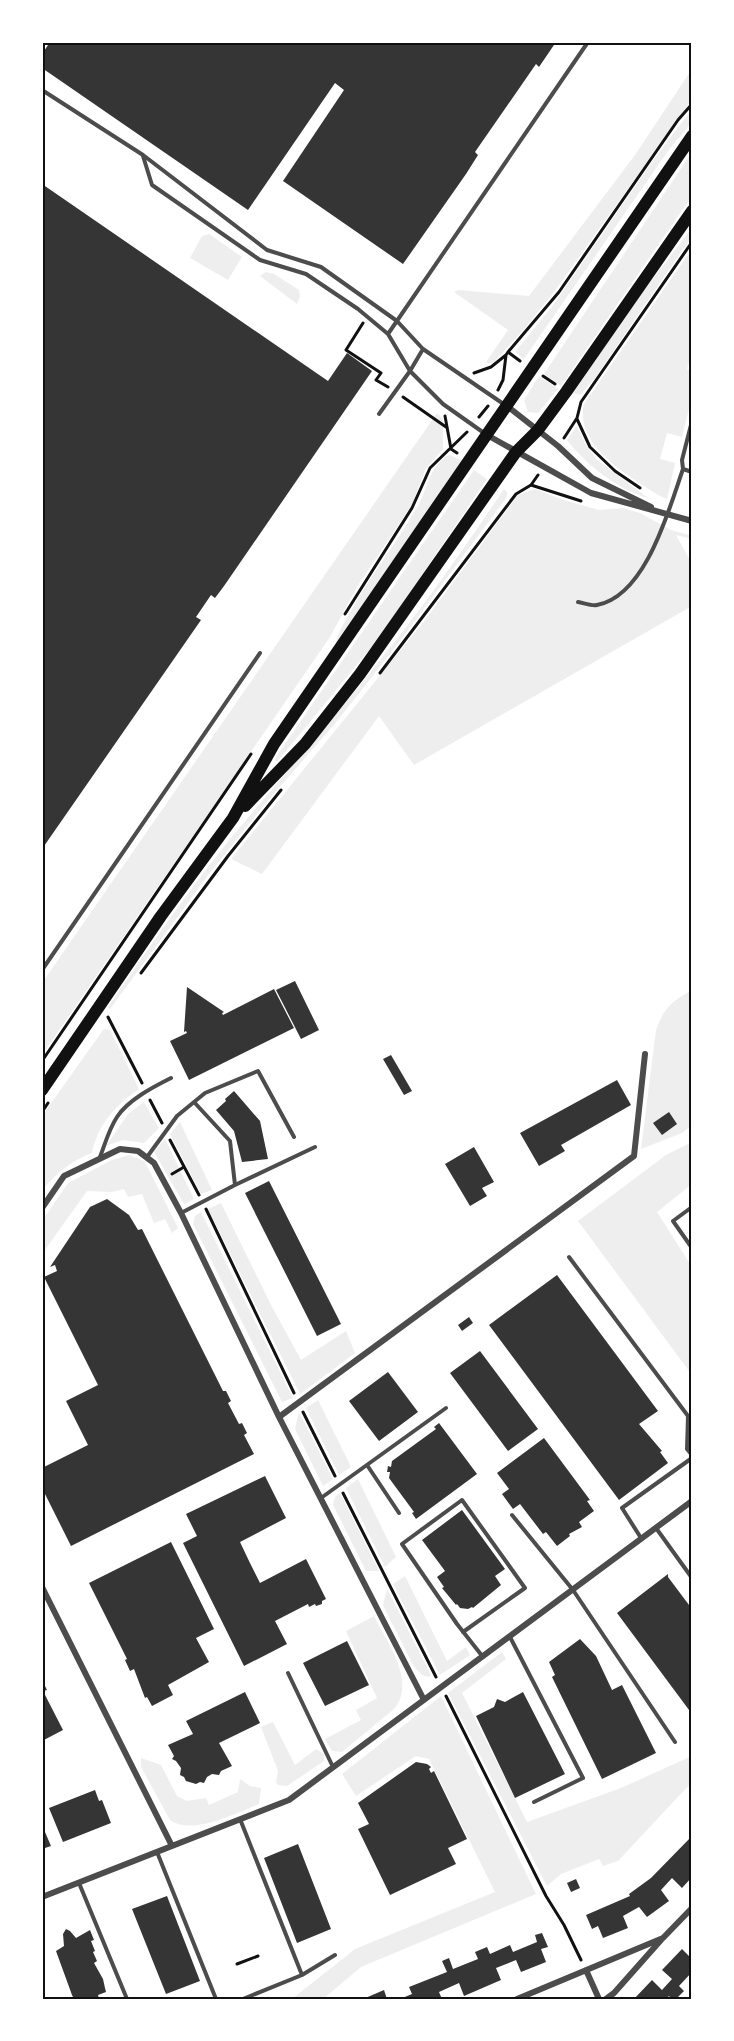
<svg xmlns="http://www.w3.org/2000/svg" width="734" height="2041" font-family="'PT Serif',serif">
<rect width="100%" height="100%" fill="#fff"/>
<path fill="#eee" d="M692,69V99L557,288L526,327L494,362L489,364L486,362L508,330L454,292L458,290L529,296L635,155Z
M692,109V122L668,151L524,359L515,352L554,304L654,159Z
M692,152V196L561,386L544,374Z
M692,228V236L595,378L580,395L573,393L642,293Z
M209,234L242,257L228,280L190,258L202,236Z
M692,249V353L687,369L692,371V397L682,437L667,433L660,459L675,463L667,499L660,496C630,477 574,446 584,404Z
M266,272L274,274L299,290L300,296L297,304L260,276Z
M539,376L558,389L538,413L528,412L524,400Z
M437,413L443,419V449L425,470L412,505L358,585L330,637L42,1055V983Z
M577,426L585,443L596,459L648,498C617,489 586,465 567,440Z
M450,455L463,461L334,651C336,635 344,623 352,609C372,573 399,540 419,504C427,488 432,461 450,455Z
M474,470L487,479L378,639L277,762L275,760L276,757Z
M504,489L507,492V497L400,641L338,720L265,804L209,874L110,1009L108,1007C152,943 196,879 246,820C291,766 338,714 381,659C425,605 465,547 504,489Z
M535,489L564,500L599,510L623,508L640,513L671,530L692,536V539L676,535L692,564V606L414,765L379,716L262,874L231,859L425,620L518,495Z
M692,990V1125L682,1133L641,1149L656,1030C665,1007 671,1002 692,990Z
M105,1029L110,1030L139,1089C116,1105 98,1124 92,1153C73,1160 54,1174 42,1191V1116L103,1030Z
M144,1102L159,1128L144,1143L123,1140L106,1146L128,1114Z
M180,1122L212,1190L201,1194L170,1134Z
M165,1139L194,1199L184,1204L154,1152Z
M688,1144L692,1148V1184L657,1212L692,1267V1375L578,1221L666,1155Z
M129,1155L144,1161L147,1166L178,1228L172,1233L165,1219L154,1223L142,1194L128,1197L124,1189L112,1192L87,1191L42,1254V1221L68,1183L112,1160Z
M221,1203L271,1305L301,1360L346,1331L355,1353L300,1394L208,1209Z
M201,1212L293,1398L282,1402L193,1224L195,1216Z
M318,1400L351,1467L339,1475L306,1408Z
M299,1412L333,1479L323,1486L295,1429Z
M358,1479L396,1557L385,1567L346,1488Z
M340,1493L379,1571H366L333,1505L335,1497Z
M405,1576L447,1661L466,1647L470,1655L440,1675L393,1584Z
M387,1589L431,1675L429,1677L422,1675L414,1667L383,1605Z
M374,1616C387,1643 417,1681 394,1709L342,1752L332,1751L325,1739L361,1720L356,1710L377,1698L346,1631Z
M502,1652L506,1659L462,1693L527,1822L621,1788L692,1756V1782L618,1861L603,1866L599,1859L561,1874L547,1886L448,1693Z
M441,1696L536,1894L361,1967L323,1999H292L355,1949L495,1892L429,1759L416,1756L356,1796L342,1774Z
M273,1722L295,1765L316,1749L324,1754V1761L287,1786L278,1785L276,1782L278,1771L261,1727Z
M141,1758L161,1765L177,1796L187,1801L206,1798L209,1805L238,1792L240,1779L250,1786L261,1788L259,1804C235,1813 193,1836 170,1820L141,1767Z"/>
<path fill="#353535" d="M50,42H556L539,67L536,64L475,152L478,155L466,174L403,264L283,181L344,90L335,83L248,210L42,68V54Z
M42,184L328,381L347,353L372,371L224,586L215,598L211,595L196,617L201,620L42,849Z
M295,981L319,1030L301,1039L276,990Z
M187,987L224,1012L222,1013L223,1015L274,989L294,1028L189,1080L170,1041L187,1033L186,1031L184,1032Z
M391,1055L412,1091L404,1095L383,1059Z
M617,1080L631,1105L561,1145L565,1151L539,1166L520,1133Z
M234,1091L260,1121L268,1159L242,1162L234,1131L216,1110L226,1101L225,1099Z
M669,1112L677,1124L662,1135L653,1123Z
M474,1147L494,1182L482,1188L487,1196L470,1206L445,1164Z
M269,1181L341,1324L317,1336L245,1193Z
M107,1199L129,1215L138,1230L142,1229L223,1391H226L231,1401L228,1403L239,1424L242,1423L247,1433L244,1435L254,1454L71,1546L42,1488V1468L88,1445L66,1401L98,1385L44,1277L57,1271L55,1265L50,1267L90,1207Z
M557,1275L658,1411L639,1424L662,1451L660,1452L668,1463L619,1500L489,1325Z
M469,1317L473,1323L462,1331L458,1325Z
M480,1351L538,1429L508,1451L450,1373Z
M388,1372L418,1412L379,1441L349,1401Z
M439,1423L477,1474L416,1519L412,1513L414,1512L389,1478L390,1472H387L388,1466L391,1467L392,1461L436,1429L434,1427Z
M544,1438L590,1500L587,1501L594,1511L579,1522L582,1527L569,1534L570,1536L557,1546L546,1532L543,1534L520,1504L513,1509L502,1494L509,1489L497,1473Z
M265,1476L286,1518L240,1542L249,1561L260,1583L306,1559L326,1599L322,1601V1604L316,1606L315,1604L309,1607L308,1604L275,1621L287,1644L244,1666L183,1543L197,1536L186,1514Z
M462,1510L505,1569L495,1576L501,1585L473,1608L472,1607L468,1609L460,1608L457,1604L456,1605L442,1588L444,1587L437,1577L445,1571L422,1540Z
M171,1542L214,1629L196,1638L209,1662L168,1685L173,1695L152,1706L147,1697L145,1698L134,1669L130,1671L125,1660L127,1659L89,1583Z
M668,1574V1577L692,1609V1714L617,1613Z
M580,1639L596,1656L612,1690L622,1685L656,1753L602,1779L552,1677L555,1675L549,1662Z
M347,1641L369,1685L325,1706L303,1663Z
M42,1680L47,1690L43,1691L63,1730L42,1741Z
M245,1692L260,1723L219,1743L232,1766L221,1771L219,1775L212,1774L207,1777L204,1783L200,1782L196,1784L186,1781L184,1777L180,1775L181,1768L176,1761L172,1759L174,1756L168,1745L193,1734L186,1721Z
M523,1692L565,1774L515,1798L476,1716L494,1707L497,1699L505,1702Z
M416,1762L427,1764L431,1767L429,1769L431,1773L434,1771L467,1839L448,1848L456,1864L390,1895L358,1829L369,1824L358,1803Z
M95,1790L99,1801L102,1800L111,1823L63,1842L49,1808Z
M42,1825L51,1846L42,1849Z
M692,1836V1877L682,1888L672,1878L661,1890L669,1901L647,1917L639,1907L623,1916L628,1928L603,1938L598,1926L592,1929L586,1915L630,1896L629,1894L651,1878Z
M298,1844L331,1929L297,1943L264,1858Z
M576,1879L580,1888L571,1892L567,1883Z
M167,1896L200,1981L166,1994L132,1909Z
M66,1929L70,1931L76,1938L90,1930L94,1940L91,1941L95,1951L93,1952L97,1961L94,1963L103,1979L105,1988L106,1992L98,1995L99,1999H74L72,1995L56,1951L64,1946L63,1934Z
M542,1933L548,1947L541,1949L546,1962L521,1972L516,1960L496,1968L501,1980L464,1996L459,1983L439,1992L442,1999H400L412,1994L409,1987L447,1972L442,1961L449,1958L453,1969L478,1959L475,1952L487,1947L490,1954L510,1945L513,1952L537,1942L535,1935Z
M682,1949L692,1959V1972L679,1986L684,1991L676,1999H671L669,1996L666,1999H634L652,1980L662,1990L672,1979L662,1970Z
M384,1990L387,1999H363Z"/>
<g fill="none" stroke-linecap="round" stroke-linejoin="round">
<path stroke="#111" stroke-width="3" d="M363,323L346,350L381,373L376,380L388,387
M508,352L520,361
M474,373L491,367L506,355
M543,376L555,384
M498,390L503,380L506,355L508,352L559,292L678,120L692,104
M403,397L446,427
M445,416L451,449L457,453
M479,417L488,406
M577,419L590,447L615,471L640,488
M564,438L577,418L581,402L692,242
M531,485L581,501
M345,614L412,508L430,468L467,432
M380,673L516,494L531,485L538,475
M141,973L228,856L281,790
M108,1017L142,1083
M42,1061L251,754
M150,1100L162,1123
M42,1112L48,1103
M170,1140L199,1195
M172,1174L184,1167
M206,1209L294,1393
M303,1412L335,1476
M343,1493L436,1677
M446,1696L546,1896L564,1925L581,1960
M237,1964L258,1956"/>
<path stroke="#4c4c4c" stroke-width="4" d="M42,90L143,155L267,250L321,267L397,321L423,349L505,405
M143,156L152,185L260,260L306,274L358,309L388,334L410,371L443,404L484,433
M388,334L588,42
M379,414L410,371L423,349
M683,469L692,472
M578,602C584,603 591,606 597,605C646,596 669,509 683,469L682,460L692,421
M42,970L260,653
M100,1157C105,1144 109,1129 117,1117C128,1100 153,1087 171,1078
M147,1157L177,1116L205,1093L258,1071L294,1137
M235,1185L315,1147
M692,1207L673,1221L692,1248
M181,1213L235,1185L230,1141L194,1102
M569,1257L688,1416L687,1449L692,1455
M367,1465L399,1513
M321,1498L446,1408
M512,1515L573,1590L675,1742
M656,1528L692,1578
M641,1538L622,1508L692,1458
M463,1632L525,1588L462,1500L402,1544L457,1624L483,1657
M510,1637L583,1778L534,1802
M288,1673L333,1767
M240,1819L302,1975L243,1999
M157,1852L216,1999
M79,1883L127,1999
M302,1975L335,1955"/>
<path stroke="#4c4c4c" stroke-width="6" d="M507,406L558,446L592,478L651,507
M487,435L591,493L692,521
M42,1208L64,1176L120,1149L138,1151L154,1163L181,1213L279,1417L424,1700
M279,1417L634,1156L645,1054
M42,1587L172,1846
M42,1897L289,1800L692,1501
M586,1970L599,1999
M517,1999L663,1938L692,1908
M606,1999L614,1993L661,1940"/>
<path stroke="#111" stroke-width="12" d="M245,806L305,744L360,674L516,452L538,430L566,392L692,211
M42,1090L161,916L233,818L274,744L692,136"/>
</g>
<rect width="734" height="2041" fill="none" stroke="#ffffff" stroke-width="87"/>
<rect x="44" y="44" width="646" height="1954" fill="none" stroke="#111" stroke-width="2"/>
</svg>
